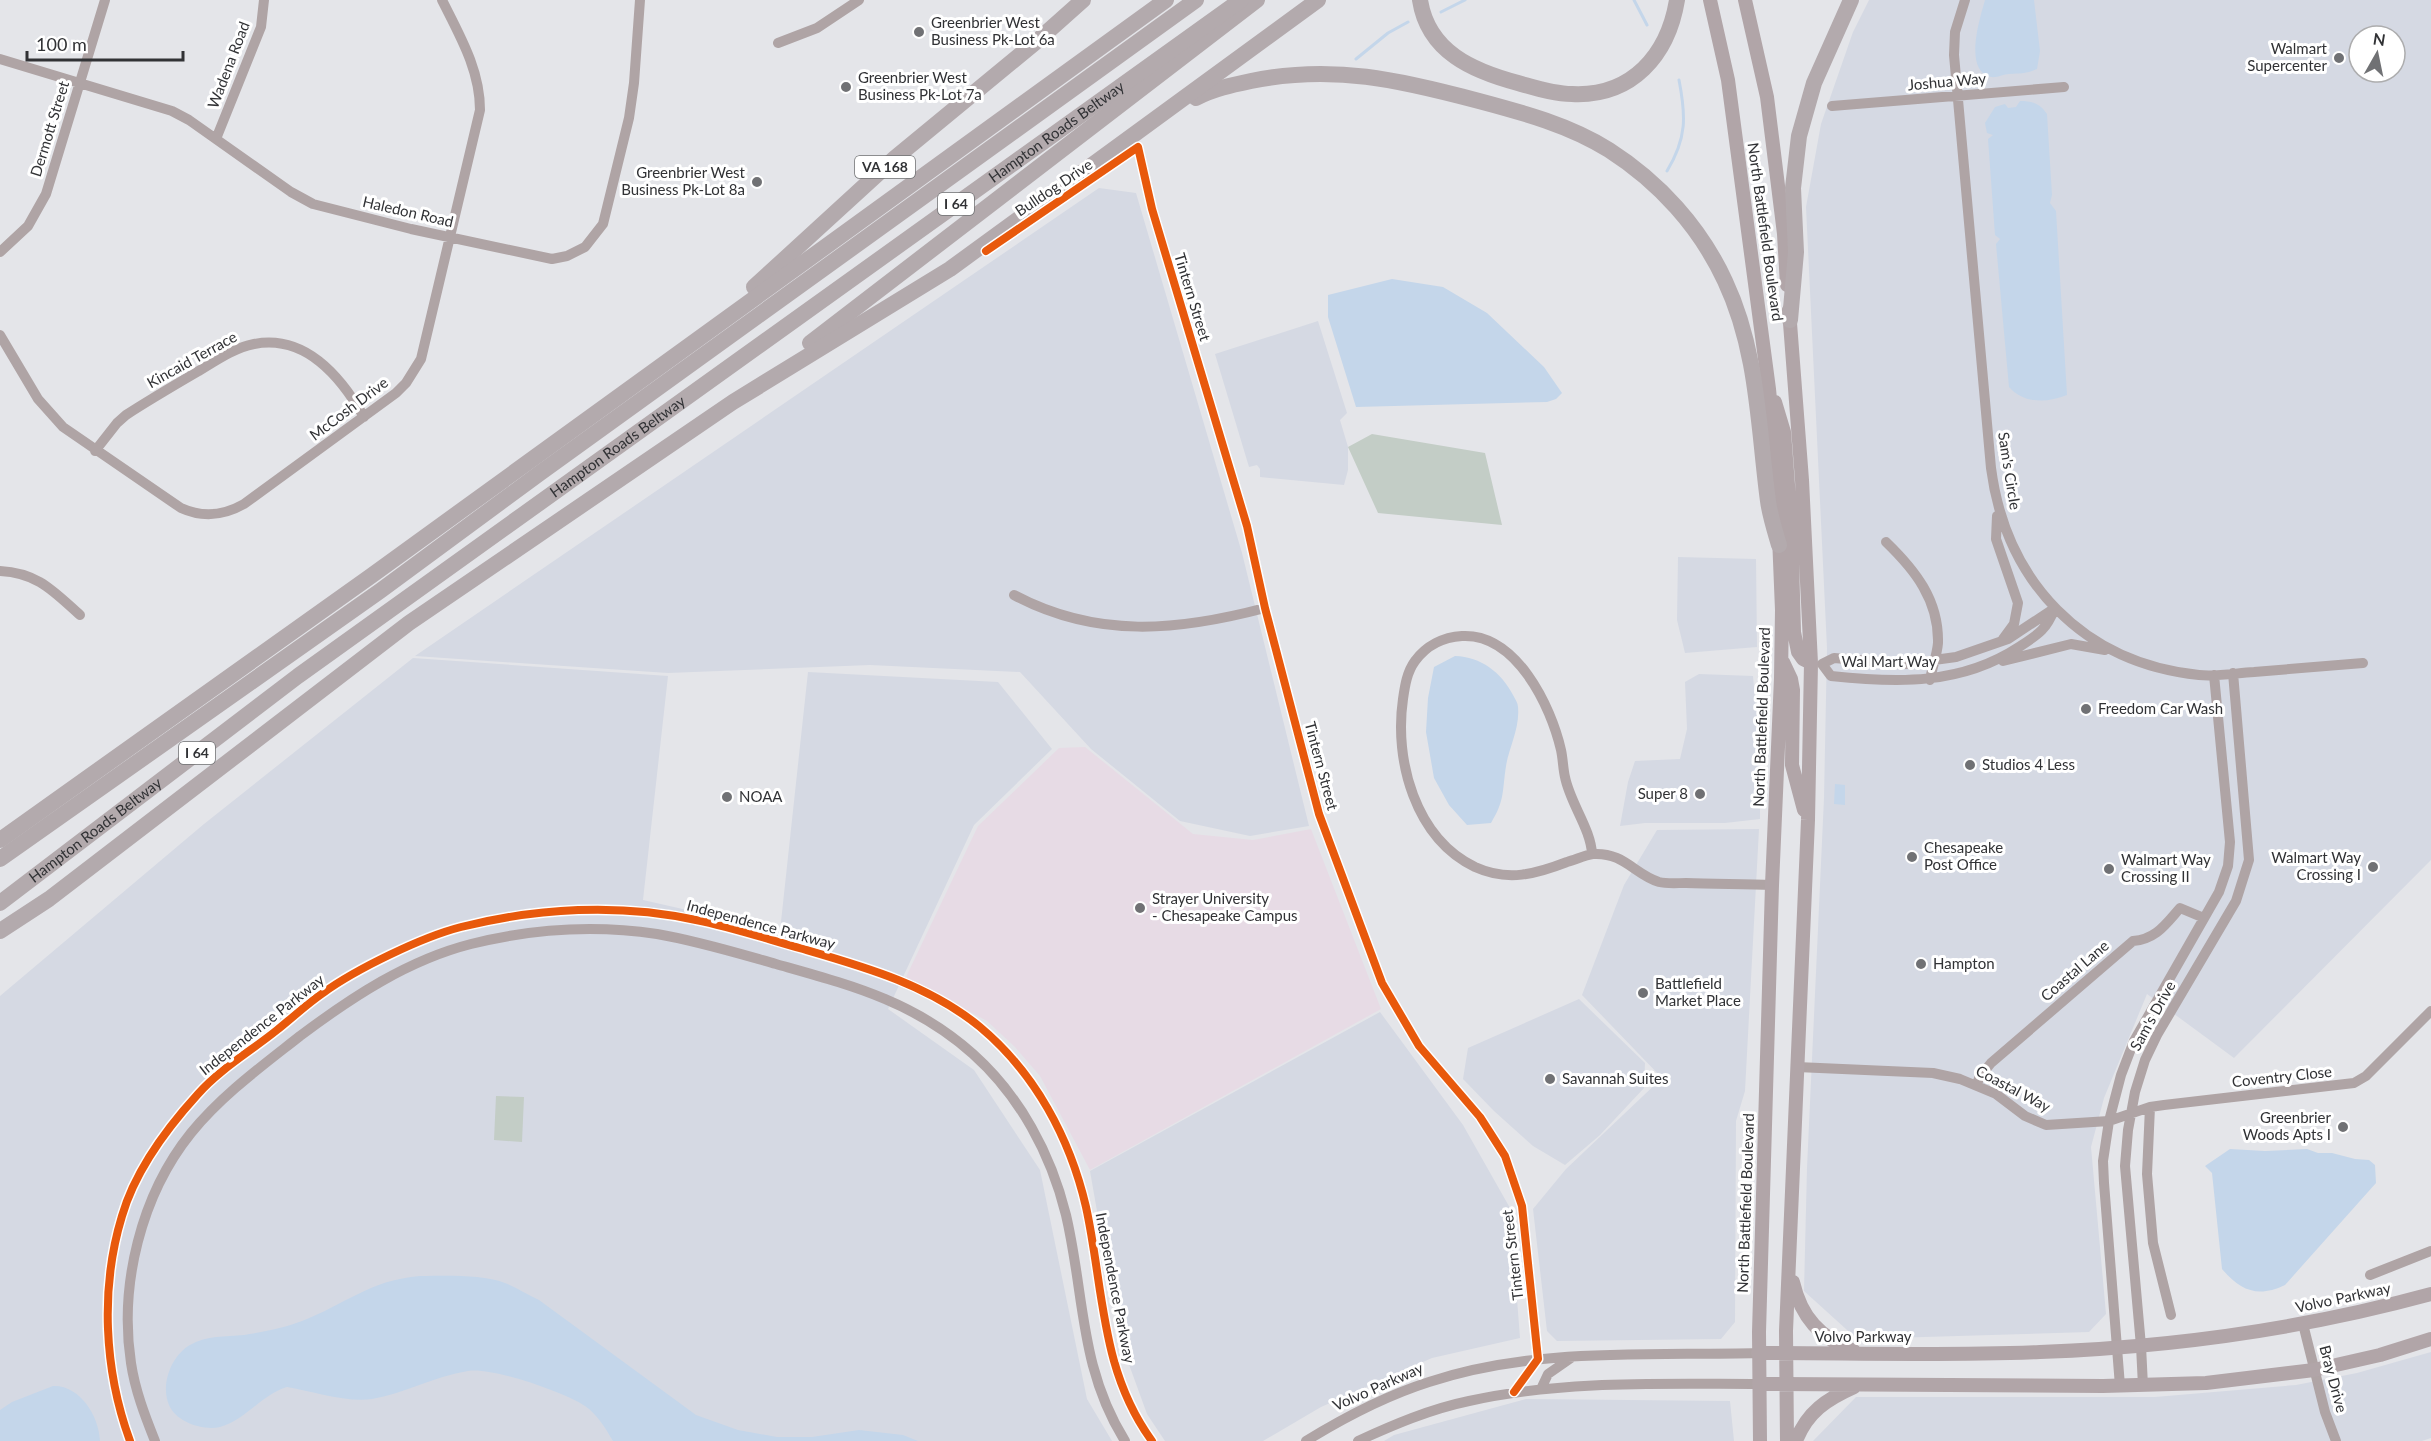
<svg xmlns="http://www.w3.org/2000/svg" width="2431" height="1441" font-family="Lato,sans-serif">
<rect width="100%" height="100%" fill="#e4e5e9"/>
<path fill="#d5d9e3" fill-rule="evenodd" d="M1869,0H2431V860L2234,1058L2147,994L2104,1098L2091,1147L2106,1314L2089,1332L1857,1339L1804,1291L1807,1168L1824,798L1827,648L1806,207L1821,124L1853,32ZM2359,36H2395V72H2359Z
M1099,188L1136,193L1242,553L1309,826L1250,836L1180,821L1091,749L1020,672L870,665L668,673L415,656Z
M1318,321L1347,413L1340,420L1348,447V470L1344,485L1260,477V469L1257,465L1249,467L1215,354Z
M1678,557L1756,559L1757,647L1685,653L1677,620Z
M413,658L668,676L643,900L780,931L808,672L998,682L1052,749L974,825L888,1009L974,1070L1040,1170L1087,1399L1112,1441H0V996L204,824Z
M1699,674L1753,676L1760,754V819L1725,823H1645L1620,826L1628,782L1635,761L1680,759L1687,729L1685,682Z
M1759,829L1745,1091L1736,1121L1735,1322L1721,1339L1557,1341L1547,1331L1533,1209L1566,1169L1662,1078L1582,995L1624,885L1657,830Z
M1579,999L1645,1063L1644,1088L1600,1135L1565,1165L1533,1146L1494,1111L1463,1079L1468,1048Z
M1380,1012L1463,1125L1510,1208L1520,1338L1432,1358L1321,1407L1263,1441H1165L1147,1414L1119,1337L1090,1171Z
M2431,1352V1438L2422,1441H1813L1856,1397H2155L2296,1385L2357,1373Z
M1526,1399L1730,1401L1734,1441H1384L1394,1435Z"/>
<path fill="#e7dbe5" d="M1085,747L1193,834L1253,840L1311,829L1381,1009L1090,1170L1040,1076L1015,1047L987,1021L906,977L978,826L1059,748Z"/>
<path fill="#c3cdc6" d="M1372,434L1485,453L1502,525L1378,513L1348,447Z
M496,1096L524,1097L522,1142L494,1140Z"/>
<path fill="#c4d6ea" d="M1985,0H2034L2040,51L2037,69C2025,74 2022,73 2009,74C2004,74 1997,78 1991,77C1963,71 1980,18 1985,0Z
M2020,101C2033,101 2040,104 2047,114L2052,195L2050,203L2056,211L2067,395C2047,403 2024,404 2009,387L1996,244L2000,239L1995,235L1988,139L1993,135L1987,133L1985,123L1995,107L2005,104L2008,108L2016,107Z
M1392,279L1443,287L1487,313L1544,367L1562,393L1556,399L1547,402L1356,407L1328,317V295Z
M1455,656C1481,657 1501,672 1513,695C1515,699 1518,703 1518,707C1520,728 1509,747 1506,766C1502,792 1505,800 1491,823L1467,825L1449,805L1434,778L1426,732L1428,698L1434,667Z
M1835,784L1845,785V805L1834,804Z
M2230,1149L2265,1151L2307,1149L2318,1153H2332L2355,1159L2369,1160L2375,1165L2376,1183L2285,1285C2258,1298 2241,1291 2222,1269L2212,1173L2205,1166Z
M420,1276C446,1276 481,1274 505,1283C517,1288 528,1295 539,1300L696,1415L738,1430L777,1437H812L859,1430L903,1435L918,1441H613C606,1429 597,1414 585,1406C564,1392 492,1367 468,1371C435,1376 403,1394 372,1399C348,1403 311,1391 287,1387C262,1394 246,1420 220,1427C203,1431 176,1422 169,1405C160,1384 172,1355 190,1345C207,1335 225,1337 244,1335C262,1332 284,1328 302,1321C346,1304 370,1280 420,1276Z
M53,1386C80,1385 99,1416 100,1441H0V1410L12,1402Z"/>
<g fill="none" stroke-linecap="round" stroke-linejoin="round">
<path stroke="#c4d6ea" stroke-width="3" d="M1634,0L1647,25
M1441,12L1465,0
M1356,59L1388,33L1408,22
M1667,171C1687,138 1686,116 1679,80"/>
<path stroke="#afa4a5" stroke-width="10" d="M1965,0L1955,32L1954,55L1991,468C2006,582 2083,663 2199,675C2217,677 2236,673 2254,672C2290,669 2326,666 2363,663
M778,43L817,28L859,0
M0,59L172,111L189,120L291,192L313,204L411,229L552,259L567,256L585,247L603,224L629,118L634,83L640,0
M1832,106L2064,87
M216,139L261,27L264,0
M1016,231L1138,147L1152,209L1247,526L1265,608L1319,814L1382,983L1419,1046L1480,1117L1505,1156L1522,1206L1538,1359L1514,1392
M0,252L28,226L46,194L105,0
M0,335L38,399L63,427L181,508C203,518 223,516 244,504L396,393L406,383L421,359L480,110C480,70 460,36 442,0
M95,451L117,423L126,415C149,400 173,386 197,372C214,362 233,348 254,344C306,334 341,377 364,417
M1997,516L1996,539L2018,603L2014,624L2003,639
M1886,542C1915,570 1939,600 1938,643C1937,655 1932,668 1930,680
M0,571C38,573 53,591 80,615
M1014,595C1097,639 1178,631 1265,608
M2003,661L2071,644L2105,650
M1822,664L1831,676C1898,683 1961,685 2019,647C2039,634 2046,630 2055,608
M1822,664L1834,658L1905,664L1956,657L2008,639L2055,608
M1592,854C1591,829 1570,803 1565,777C1563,769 1563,759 1561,750C1551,706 1516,633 1462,636C1443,637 1426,646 1415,661C1407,672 1405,685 1403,699C1394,760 1415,838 1475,867C1508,882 1536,874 1567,862C1575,860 1585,855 1593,854C1624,852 1635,875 1659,882C1667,884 1677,883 1686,883C1714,884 1743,884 1772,885
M1797,1067L1933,1073L1960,1079L1996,1094L2025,1116L2046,1125L2109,1121L2150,1107L2164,1105L2354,1083L2366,1076L2431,1011
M1977,1085L1979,1078L1991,1063L2133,941C2156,939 2165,925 2180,908L2204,918
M2150,1107L2147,1174L2153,1243L2171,1315
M2370,1275L2431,1251
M2303,1324L2325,1412L2336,1441
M2120,1386L2104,1183L2103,1161L2109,1121L2121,1075L2134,1041L2219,892L2228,866L2230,842L2214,675
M2143,1386L2141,1346L2125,1166L2128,1130L2135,1092L2145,1060L2157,1035L2236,901L2249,860L2233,673
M1541,1389L1548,1374L1571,1358
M130,1441C104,1370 100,1288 122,1216C135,1171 167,1128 198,1094C220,1069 251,1051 277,1030C292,1018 307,1004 323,993C356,969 422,937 461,927C537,908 619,903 696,920C732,927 767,939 803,949C865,967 929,985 980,1027C1035,1073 1070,1138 1086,1207C1104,1289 1100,1370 1152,1441
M155,1441C145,1416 135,1390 131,1363C119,1285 141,1195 191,1133C222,1095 262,1066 300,1036C352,997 408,960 471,944C531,929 596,925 657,934C698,941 737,953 776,964C850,985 914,1001 973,1054C1020,1096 1051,1154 1066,1215C1085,1296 1079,1367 1125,1441
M1306,1441C1345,1417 1385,1396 1429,1382C1535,1347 1648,1356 1758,1353
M1358,1441C1393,1425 1430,1409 1469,1401C1563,1380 1663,1384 1759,1384"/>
<path stroke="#b1a5a8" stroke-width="14" d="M1710,0L1728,80L1769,389L1776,463L1782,610L1781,678L1772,885L1759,1332L1760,1441
M1745,0L1767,97L1784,234L1787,285
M1775,402L1784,432L1791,524L1794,632L1798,652L1803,659L1811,663
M1783,662L1791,679L1793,690L1792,765L1804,810
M1793,1282C1801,1317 1820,1338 1854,1351
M1758,1353C1852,1353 1946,1356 2040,1352C2173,1347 2303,1329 2431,1294
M1759,1384L2103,1386L2206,1383L2314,1370L2380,1355L2431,1339
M1787,1441L1786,1331L1808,820L1811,663L1802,480L1789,310
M1796,1441C1807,1412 1827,1399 1854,1387"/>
<g stroke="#b3aaad" stroke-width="16">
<path d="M1420,0C1428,52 1473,71 1518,83C1536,88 1554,94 1572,94C1632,97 1668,55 1677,0"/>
<path d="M1196,98C1213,89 1232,85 1251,81C1333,64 1400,80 1479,101C1524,113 1569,125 1609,150C1659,182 1700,227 1725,281C1758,351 1758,426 1768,501C1770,516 1775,531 1779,545"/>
<path d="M754,287L895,158L1037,41L1083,0"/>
<path d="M1790,320L1796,252L1793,188L1799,136L1814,83L1851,0"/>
<path d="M810,343L1257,0"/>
<path d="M0,840L371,576L1166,0"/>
<path d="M0,859L380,591L540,473L1196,0"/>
<path id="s1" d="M0,903L298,676L1241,0"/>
<path d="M0,931L49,899L409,623L733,402L950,269L1318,0"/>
</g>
<defs>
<path id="cycleway" d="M986,251L1138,147L1152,209L1247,526L1265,608L1319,814L1382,983L1419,1046L1480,1117L1505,1156L1522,1206L1538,1359L1514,1392
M130,1441C104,1370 100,1288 122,1216C135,1171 167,1128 198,1094C220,1069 251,1051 277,1030C292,1018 307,1004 323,993C356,969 422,937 461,927C537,908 619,903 696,920C732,927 767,939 803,949C865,967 929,985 980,1027C1035,1073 1070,1138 1086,1207C1104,1289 1100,1370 1152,1441"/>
</defs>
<use href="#cycleway" stroke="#fff" stroke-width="11"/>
<use href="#cycleway" stroke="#e8590c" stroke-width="8"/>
</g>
<g fill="#707174" stroke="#fff" stroke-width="2">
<circle cx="919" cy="32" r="6"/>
<circle cx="2339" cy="58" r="6"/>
<circle cx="846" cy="87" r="6"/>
<circle cx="757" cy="182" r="6"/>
<circle cx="2086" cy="709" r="6"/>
<circle cx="1970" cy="765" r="6"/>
<circle cx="1700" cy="794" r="6"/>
<circle cx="727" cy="797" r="6"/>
<circle cx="1912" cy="857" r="6"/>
<circle cx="2373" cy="867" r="6"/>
<circle cx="2109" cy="869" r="6"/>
<circle cx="1140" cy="908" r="6"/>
<circle cx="1921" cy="964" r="6"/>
<circle cx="1643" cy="993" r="6"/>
<circle cx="1550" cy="1079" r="6"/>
<circle cx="2343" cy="1127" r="6"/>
</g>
<g text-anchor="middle" stroke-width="6" stroke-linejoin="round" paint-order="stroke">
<g fill="#fff" stroke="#6f7072" stroke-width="1.5">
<rect x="855" y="156" width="60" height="22" rx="4.5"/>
<rect x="938" y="193" width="36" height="22" rx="4.5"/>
<rect x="179" y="742" width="36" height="22" rx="4.5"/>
</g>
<g font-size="14" font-weight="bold" fill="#313235">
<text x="885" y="172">VA 168</text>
<text x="956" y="209">I 64</text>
<text x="197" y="758">I 64</text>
</g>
<g font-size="15" fill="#313235" stroke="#fff" text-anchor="start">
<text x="931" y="28">Greenbrier West<tspan x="931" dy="17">Business Pk-Lot 6a</tspan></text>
<text x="2327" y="54" text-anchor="end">Walmart<tspan x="2327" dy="17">Supercenter</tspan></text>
<text x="858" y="83">Greenbrier West<tspan x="858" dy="17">Business Pk-Lot 7a</tspan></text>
<text x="745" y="178" text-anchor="end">Greenbrier West<tspan x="745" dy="17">Business Pk-Lot 8a</tspan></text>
<text x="2098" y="714">Freedom Car Wash</text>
<text x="1982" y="770">Studios 4 Less</text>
<text x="1688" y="799" text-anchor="end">Super 8</text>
<text x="739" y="802">NOAA</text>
<text x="1924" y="853">Chesapeake<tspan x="1924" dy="17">Post Office</tspan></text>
<text x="2361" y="863" text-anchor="end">Walmart Way<tspan x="2361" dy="17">Crossing I</tspan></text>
<text x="2121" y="865">Walmart Way<tspan x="2121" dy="17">Crossing II</tspan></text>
<text x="1152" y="904">Strayer University<tspan x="1152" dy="17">- Chesapeake Campus</tspan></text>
<text x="1933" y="969">Hampton</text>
<text x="1655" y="989">Battlefield<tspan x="1655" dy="17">Market Place</tspan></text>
<text x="1562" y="1084">Savannah Suites</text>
<text x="2331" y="1123" text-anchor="end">Greenbrier<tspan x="2331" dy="17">Woods Apts I</tspan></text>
</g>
<g font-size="15" fill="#313235" stroke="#fff">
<text transform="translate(229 65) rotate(-69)" y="5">Wadena Road</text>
<text transform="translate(1947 82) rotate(-5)" y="5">Joshua Way</text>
<text transform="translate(50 129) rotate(-73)" y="5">Dermott Street</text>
<text dy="5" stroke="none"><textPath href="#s1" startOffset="1308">Hampton Roads Beltway</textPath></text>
<text transform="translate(1054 188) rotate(-34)" y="5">Bulldog Drive</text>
<text transform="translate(408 212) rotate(13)" y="5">Haledon Road</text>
<text transform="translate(1765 232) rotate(82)" y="5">North Battlefield Boulevard</text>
<text transform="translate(1192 297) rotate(73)" y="5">Tintern Street</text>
<text transform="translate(192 360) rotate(-29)" y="5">Kincaid Terrace</text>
<text transform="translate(349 409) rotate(-37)" y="5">McCosh Drive</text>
<text dy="5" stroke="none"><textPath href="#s1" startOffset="768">Hampton Roads Beltway</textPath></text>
<text transform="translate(2009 471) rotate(81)" y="5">Sam's Circle</text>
<text x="1889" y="667">Wal Mart Way</text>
<text transform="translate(1762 717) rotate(-88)" y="5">North Battlefield Boulevard</text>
<text transform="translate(1321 766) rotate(75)" y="5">Tintern Street</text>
<text dy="5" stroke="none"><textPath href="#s1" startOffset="120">Hampton Roads Beltway</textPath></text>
<text transform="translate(761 925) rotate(15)" y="5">Independence Parkway</text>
<text transform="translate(2075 971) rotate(-41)" y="5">Coastal Lane</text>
<text transform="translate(2153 1016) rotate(-61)" y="5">Sam's Drive</text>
<text transform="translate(262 1025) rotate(-38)" y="5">Independence Parkway</text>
<text transform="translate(2282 1077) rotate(-6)" y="5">Coventry Close</text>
<text transform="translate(2013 1089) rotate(28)" y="5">Coastal Way</text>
<text transform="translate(1746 1203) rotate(-88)" y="5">North Battlefield Boulevard</text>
<text transform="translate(1513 1255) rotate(-97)" y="5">Tintern Street</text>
<text transform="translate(1115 1288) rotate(79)" y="5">Independence Parkway</text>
<text transform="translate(2343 1298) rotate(-12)" y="5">Volvo Parkway</text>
<text x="1863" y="1342">Volvo Parkway</text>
<text transform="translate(2333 1379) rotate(75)" y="5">Bray Drive</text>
<text transform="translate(1378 1387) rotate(-24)" y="5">Volvo Parkway</text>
</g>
</g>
<g transform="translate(2377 54) rotate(9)"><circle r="28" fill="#ffffff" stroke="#adadae" stroke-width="1.5"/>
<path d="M0-4.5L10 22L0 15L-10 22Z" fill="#707174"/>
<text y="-9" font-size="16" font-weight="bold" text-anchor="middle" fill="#313235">N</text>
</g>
<path d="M27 51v9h156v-9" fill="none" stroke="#313235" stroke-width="3"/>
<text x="36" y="51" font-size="18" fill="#313235" stroke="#ffffff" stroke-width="4.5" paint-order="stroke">100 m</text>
</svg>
